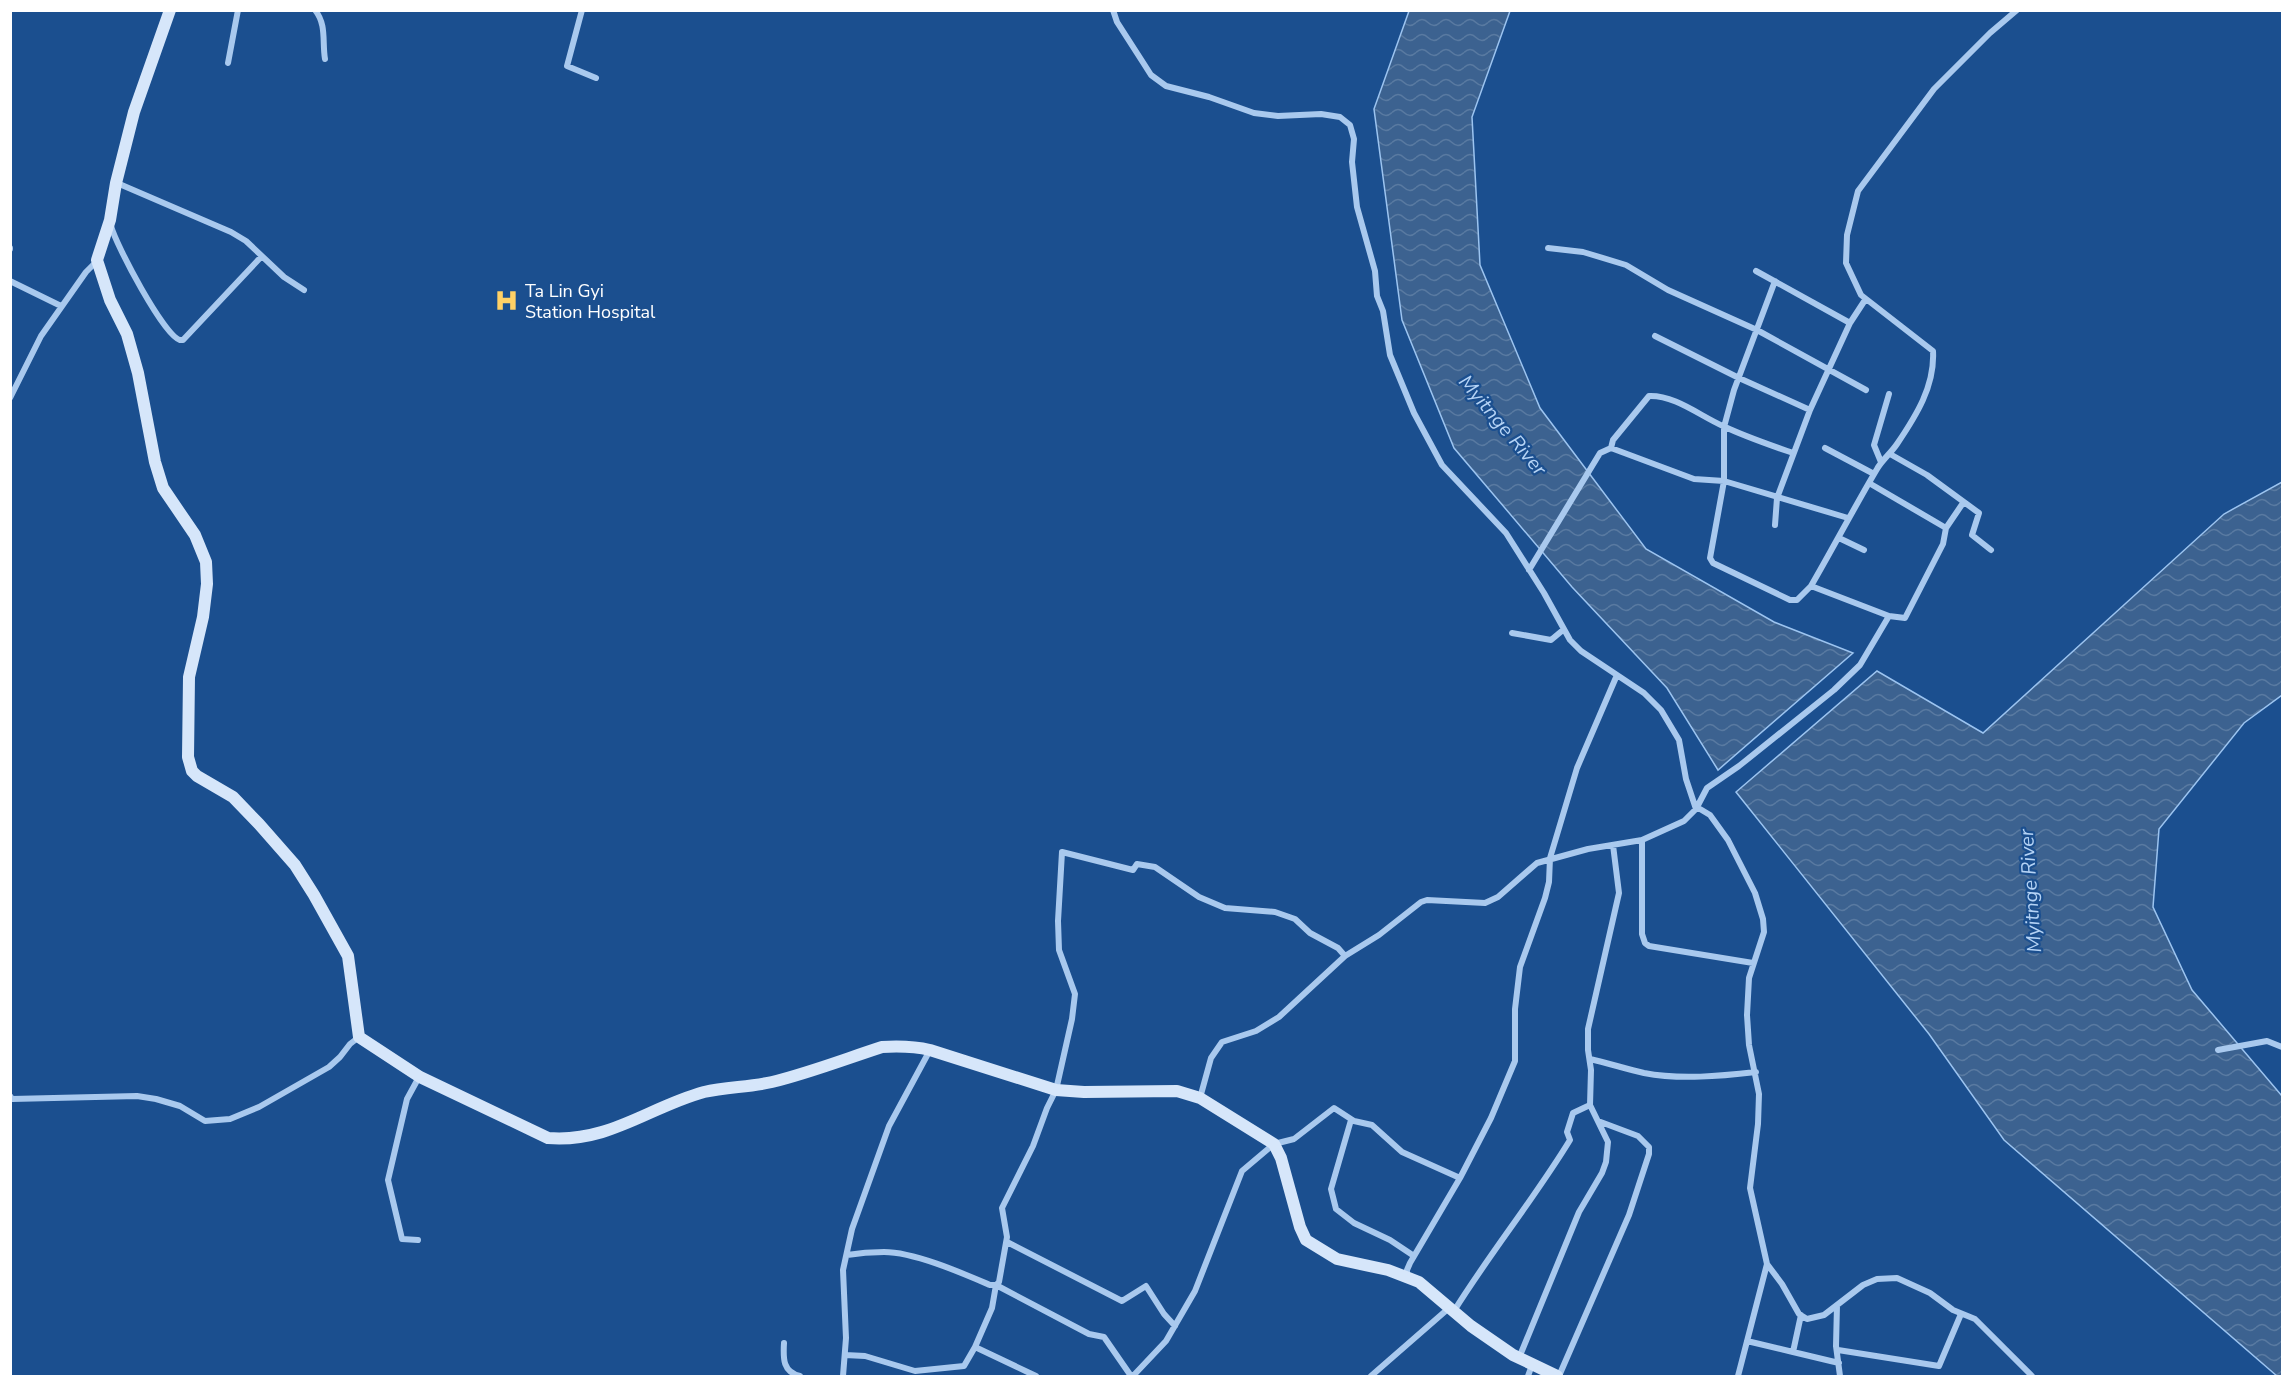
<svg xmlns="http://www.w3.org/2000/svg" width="2293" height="1387" font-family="'Nunito Sans',sans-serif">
<defs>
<pattern id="water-waves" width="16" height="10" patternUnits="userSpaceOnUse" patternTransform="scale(1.5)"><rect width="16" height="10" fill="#3c6290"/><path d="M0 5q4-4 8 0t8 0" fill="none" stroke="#597aa1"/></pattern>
</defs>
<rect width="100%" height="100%" fill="#1b4f8f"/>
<path fill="url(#water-waves)" stroke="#9cc4f0" stroke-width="1.5" d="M1409,11H1510L1472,117L1480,265L1540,408L1646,549L1774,622L1853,653L1718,770L1667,688L1572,587L1454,448L1402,320L1374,109Z
M2282,482V695L2244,723L2159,829L2153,907L2192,990L2282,1096V1376H2277L2004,1140L1929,1034L1736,792L1877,671L1983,733L2224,514Z"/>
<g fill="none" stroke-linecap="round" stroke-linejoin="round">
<path stroke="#a9c9ee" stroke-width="6" d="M315,10C327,25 322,42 325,59
M582,10L567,66L596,78
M1113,10L1117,22L1144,64L1151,75L1166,86L1209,97L1254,113L1278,116L1321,114L1340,117L1350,125L1354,139L1352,162L1357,207L1375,271L1377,296L1383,311L1390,355L1414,413L1442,465L1506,533L1544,593L1570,640L1581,651L1644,693L1661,710L1679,740L1686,779L1696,809H1700L1710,815L1728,840L1755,893L1763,919L1764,932L1749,978L1747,1015L1749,1045L1759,1094L1758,1124L1750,1188L1767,1264L1738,1376
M228,63L238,10
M117,183L231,232L246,241L284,277L304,290
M111,226C116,245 164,336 180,340H183L261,257
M10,248V249
M1548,248L1583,252L1626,265L1668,290L1757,330L1866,390
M1756,271L1850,323
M10,281L61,306
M1775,281L1734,390L1724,427V481L1710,558L1713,563L1790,600H1797L1811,586
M1655,336L1739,378L1810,410
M10,398L41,336L86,272L97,261
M1611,448L1613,440L1649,396C1675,395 1700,416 1723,426C1746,437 1770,445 1793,453
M1825,448L1874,474
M1890,454L1927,475L1979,513L1972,535L1991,550
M1881,462L1874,445L1889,394
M1869,483L1946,528
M1775,525L1777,498L1810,410L1850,323L1865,300
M1839,538L1864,550
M1529,570L1600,453L1611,448L1694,479L1724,481L1848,518
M1889,616L1905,618L1943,544L1946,528L1963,503
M1512,633L1551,640L1563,630
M1642,840V934L1645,943L1649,946L1753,963
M2218,1050L2267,1041L2282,1047
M1590,1059C1608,1063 1626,1069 1644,1073C1680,1080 1721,1076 1756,1072
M10,1096L12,1099L137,1096L156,1099L180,1106L205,1121L230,1119L259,1107L329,1067L340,1057L350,1044L359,1037
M1200,1098L1211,1058L1222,1042L1256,1031L1279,1017L1345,956L1379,935L1421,902L1427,900L1485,903L1498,897L1537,863L1588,849L1642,840L1684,821L1696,809L1707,788L1739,766L1834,690L1860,665L1889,616L1811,586C1833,548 1854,508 1877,469C1882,460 1891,453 1897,444C1916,416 1935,386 1933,351L1861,295L1846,263L1847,235L1858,191L1934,89L1990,33L2017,10
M1351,1120L1331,1189L1336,1209L1354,1223L1390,1240L1414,1256
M418,1240L402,1239L388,1180L407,1099L419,1077
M1007,1242L1122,1301L1146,1286L1164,1314L1175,1326
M847,1255C859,1253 871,1252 884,1252C914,1252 962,1273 990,1285H996L999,1282L1007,1237L1002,1208L1033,1146L1047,1108L1056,1090L1072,1019L1075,994L1059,950L1058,921L1062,852L1133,870L1137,864L1155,867L1199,897L1225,908L1275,912L1295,919L1310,933L1338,948L1345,956
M1767,1264L1782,1284L1799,1314L1807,1319L1824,1315L1863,1285L1877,1279L1897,1278L1930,1293L1953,1310L1975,1319L2032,1376
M1407,1277V1270L1410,1263L1460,1178L1491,1118L1515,1061V1009L1520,967L1545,898L1549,882L1550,858L1577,768L1617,675
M1837,1305L1836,1346L1840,1376
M1454,1311C1490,1253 1534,1199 1570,1140L1567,1132L1573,1113L1590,1105L1591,1070L1588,1050V1029L1619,893L1613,845
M1801,1315L1793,1352L1839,1363
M1747,1341L1793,1352
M784,1343C783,1359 783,1372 800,1376
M975,1347L992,1308L996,1285L1089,1334L1104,1337L1131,1376
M1838,1350L1939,1366L1961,1314
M845,1355L865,1356L915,1371L964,1366L975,1347L1036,1376
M1519,1358L1579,1212L1602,1173L1606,1162L1608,1142L1590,1105
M843,1376L846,1338L843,1270L852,1229L889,1126L930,1050
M1133,1376L1166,1341L1195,1291L1242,1171L1274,1144L1294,1139L1334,1108L1354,1121L1372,1125L1402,1152L1460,1178
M1371,1376L1449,1308
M1528,1376L1532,1365
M1559,1376L1629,1215L1649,1154V1147L1638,1136L1598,1121"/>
<path stroke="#d6e6fa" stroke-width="12" d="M170,10L134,112L116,183L110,220L97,260L110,300L127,334L138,373L155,462L163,488L195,535L206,562L207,584L203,617L189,677L188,757L192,771L197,776L233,797L259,824L295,865L314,895L348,956L359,1037L420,1077L548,1138C609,1143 649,1107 704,1092C726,1087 750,1087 772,1082C809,1073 845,1059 882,1047C899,1046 913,1046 930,1050L1056,1090L1084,1092L1177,1091L1200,1098L1274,1144L1281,1158L1300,1227L1306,1240L1337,1259L1388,1270L1419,1282L1471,1326L1513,1355L1557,1376"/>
</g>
<defs>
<symbol id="hospital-bare" viewBox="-9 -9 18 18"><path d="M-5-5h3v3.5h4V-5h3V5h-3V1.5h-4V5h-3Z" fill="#ffd166" stroke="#1b4f8f" stroke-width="2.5" paint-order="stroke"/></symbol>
</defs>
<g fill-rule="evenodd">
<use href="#hospital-bare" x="490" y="284" width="33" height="33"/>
</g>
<g text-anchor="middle" stroke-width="4.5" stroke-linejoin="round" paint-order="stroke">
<g font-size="18" fill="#fff" stroke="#1b4f8f" text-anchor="start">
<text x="525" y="297">Ta Lin Gyi<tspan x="525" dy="21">Station Hospital</tspan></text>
</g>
<g font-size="20" font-style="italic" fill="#b5d3f5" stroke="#1b4f8f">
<text transform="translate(1503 425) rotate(50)" y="7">Myitnge River</text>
<text transform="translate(2030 891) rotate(-94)" y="7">Myitnge River</text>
</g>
</g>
<rect width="2293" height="1387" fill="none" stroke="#ffffff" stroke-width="24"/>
</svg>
